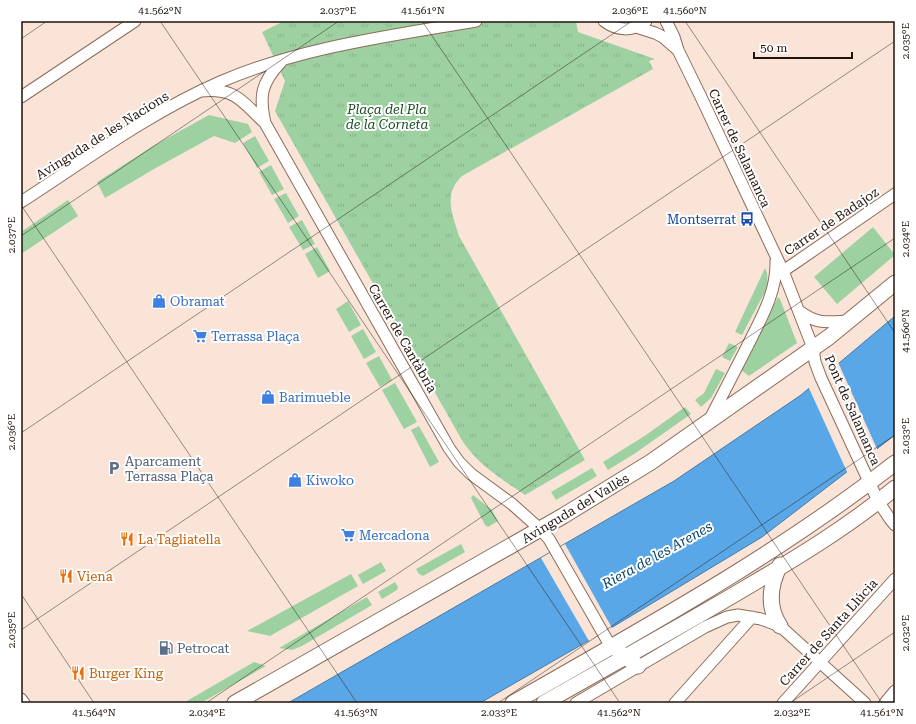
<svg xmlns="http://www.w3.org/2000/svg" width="916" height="724" font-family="'Roboto Serif',serif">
<defs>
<pattern id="park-tufts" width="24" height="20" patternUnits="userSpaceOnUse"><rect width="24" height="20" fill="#9ed1a2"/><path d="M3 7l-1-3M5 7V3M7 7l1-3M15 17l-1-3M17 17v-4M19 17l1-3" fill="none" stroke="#88b38a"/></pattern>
</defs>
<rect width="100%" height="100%" fill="#fae4d7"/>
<path fill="#9ed1a2" d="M209,115L248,124L252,132L235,143L214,136L154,169L105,198L97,182L153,146Z
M255,136L269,161L257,168L243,143Z
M271,165L284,189L272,195L259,172Z
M286,193L299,216L288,223L274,199Z
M68,200L78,216L21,254V232Z
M302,220L315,244L303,250L289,227Z
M873,227L895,255L837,304L814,277Z
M317,247L330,271L318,278L305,254Z
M765,268L767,273L768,286L742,335L735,332Z
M778,297L780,299L797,343L749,376L741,370Z
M348,301L361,325L349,332L336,309Z
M363,329L376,352L364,359L351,336Z
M729,343L738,347L730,361L722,357Z
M379,356L392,380L380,387L366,363Z
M716,369L725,373L711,398L701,407L695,400L704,393Z
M395,383L417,422L404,429L382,390Z
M685,407L691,414L634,454L608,470L603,462L646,435Z
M419,426L439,462L430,467L411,430Z
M592,468L597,476L556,500L551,492Z
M473,495L492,510L498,521L488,527L485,525L471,498Z
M461,544L465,552L423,576L419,574L416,569Z
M381,562L386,571L363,584L358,575Z
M351,574L358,586L270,636L247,631Z
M395,582L398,587L397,590L382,599L378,592Z
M367,597L372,605L302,646L292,650L279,648Z
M254,662L266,666L201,703H186L185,702Z"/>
<path fill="url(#park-tufts)" d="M284,21H576L578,32L655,59L649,61L653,69L462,176C443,194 452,213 459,236L585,460L525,495C500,478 480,466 463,442L275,111L285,81L262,32Z"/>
<path fill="#59a7e7" stroke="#487ba5" d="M895,316V435L762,537L616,625L480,703H288L674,481L801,395Z"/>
<path fill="#fae4d7" d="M837,360L878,451L848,474L808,386Z
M565,544L612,628L589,641L541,558Z"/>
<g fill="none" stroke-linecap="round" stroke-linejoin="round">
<defs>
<path id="street" d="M604,21C617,31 633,32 646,21
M666,21L674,37L678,50L700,95L783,271L813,348L815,362L821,378L878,501L890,519L895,525
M636,27L655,33L663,37L678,50
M201,91C237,88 241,101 265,123L449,448L459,462L471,474L512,504L540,529L549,539L607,640
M21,97L135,21
M265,123C259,96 261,83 281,62
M21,202C86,160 149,113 220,82C301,47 390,36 476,21
M783,271L795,263L895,194
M799,311C818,325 827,322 849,321
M709,421C722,396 734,372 747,347C760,320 777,293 776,261
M21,699L24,703
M576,703L705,627L727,617L738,615L761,619L780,626L865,703
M675,703L752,617
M783,703L895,579
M885,703L895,691"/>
<path id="secondary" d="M780,626C767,607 770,585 780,565
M619,652L638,666
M235,703L563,516L651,462L829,337L895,283
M513,703C644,628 776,556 895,463
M544,703C612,664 680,627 747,587C798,557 849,526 895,488"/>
</defs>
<use href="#street" stroke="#8c6c59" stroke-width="13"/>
<use href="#secondary" stroke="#8c6c59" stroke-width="17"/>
<use href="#street" stroke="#fff" stroke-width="11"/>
<use href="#secondary" stroke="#fff" stroke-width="15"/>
</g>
<path fill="none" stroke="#20130c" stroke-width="1" stroke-opacity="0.45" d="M160,21L620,703M422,21L882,703M685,21L895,333M21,39L47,21M21,205L357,703M21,236L339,21M21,433L632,21M21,594L94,703M21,630L895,41M206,703L895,238M498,703L895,435M790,703L895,632"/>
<defs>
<symbol id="bus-bare" viewBox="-9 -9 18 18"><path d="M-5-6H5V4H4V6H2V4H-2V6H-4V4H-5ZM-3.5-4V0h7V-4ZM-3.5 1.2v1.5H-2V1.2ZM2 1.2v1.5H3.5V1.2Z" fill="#1a4fb4" stroke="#fff" stroke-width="2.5" paint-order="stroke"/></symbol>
<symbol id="shop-bare" viewBox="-9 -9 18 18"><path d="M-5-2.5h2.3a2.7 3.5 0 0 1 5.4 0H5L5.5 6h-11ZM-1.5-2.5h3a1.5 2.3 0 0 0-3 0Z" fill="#3f7fe0" stroke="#fff" stroke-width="2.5" paint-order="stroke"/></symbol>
<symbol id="supermarket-bare" viewBox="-9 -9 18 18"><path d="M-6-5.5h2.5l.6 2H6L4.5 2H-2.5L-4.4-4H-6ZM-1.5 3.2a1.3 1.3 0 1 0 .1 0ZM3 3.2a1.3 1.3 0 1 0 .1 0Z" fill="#3f7fe0" stroke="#fff" stroke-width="2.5" paint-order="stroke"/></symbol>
<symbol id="parking-bare" viewBox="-9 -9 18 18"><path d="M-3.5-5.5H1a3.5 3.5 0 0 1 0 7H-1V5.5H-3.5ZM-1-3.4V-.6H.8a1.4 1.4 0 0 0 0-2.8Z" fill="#5c6f8a" stroke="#fff" stroke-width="2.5" paint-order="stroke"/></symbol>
<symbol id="restaurant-bare" viewBox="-9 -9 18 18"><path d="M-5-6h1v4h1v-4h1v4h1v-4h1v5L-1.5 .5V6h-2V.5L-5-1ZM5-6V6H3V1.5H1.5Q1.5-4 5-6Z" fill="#e8710a" stroke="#fff" stroke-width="2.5" paint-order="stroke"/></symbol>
<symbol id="fuel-bare" viewBox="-9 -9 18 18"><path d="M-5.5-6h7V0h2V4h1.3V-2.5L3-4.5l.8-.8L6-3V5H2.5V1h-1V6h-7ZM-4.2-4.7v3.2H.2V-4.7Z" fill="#5c6f8a" stroke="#fff" stroke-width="2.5" paint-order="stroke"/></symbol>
</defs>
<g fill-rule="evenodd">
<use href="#bus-bare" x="737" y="209" width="20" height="20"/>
<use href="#shop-bare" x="149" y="291" width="20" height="20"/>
<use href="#supermarket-bare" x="190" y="326" width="20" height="20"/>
<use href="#shop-bare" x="258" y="387" width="20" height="20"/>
<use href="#parking-bare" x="104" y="458" width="20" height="20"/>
<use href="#shop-bare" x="285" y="470" width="20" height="20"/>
<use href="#supermarket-bare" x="338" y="525" width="20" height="20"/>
<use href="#restaurant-bare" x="117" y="529" width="20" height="20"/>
<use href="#restaurant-bare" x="56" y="566" width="20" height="20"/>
<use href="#fuel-bare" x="156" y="638" width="20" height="20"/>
<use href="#restaurant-bare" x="68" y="663" width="20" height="20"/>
</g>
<g text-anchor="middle" stroke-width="4" stroke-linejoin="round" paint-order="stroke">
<g font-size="13" font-style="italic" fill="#174c20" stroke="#fff">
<text x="387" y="114">Plaça del Pla<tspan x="387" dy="15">de la Corneta</tspan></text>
</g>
<g font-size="13" fill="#20130c" stroke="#fff">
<text transform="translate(102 135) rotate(-32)" y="5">Avinguda de les Nacions</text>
<text transform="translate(740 148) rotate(65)" y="5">Carrer de Salamanca</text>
<text transform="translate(831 221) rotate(-34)" y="5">Carrer de Badajoz</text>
<text transform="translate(403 338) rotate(60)" y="5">Carrer de Cantàbria</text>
<text transform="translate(853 410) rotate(66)" y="5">Pont de Salamanca</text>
<text transform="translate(575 508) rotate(-31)" y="5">Avinguda del Vallès</text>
<text transform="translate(828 632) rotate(-48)" y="5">Carrer de Santa Llúcia</text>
</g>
<g font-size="13" fill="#164399" stroke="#fff" text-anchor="end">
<text x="736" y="224">Montserrat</text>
</g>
<g font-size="13" fill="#366cbe" stroke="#fff" text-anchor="start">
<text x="170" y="306">Obramat</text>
<text x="211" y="341">Terrassa Plaça</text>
<text x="279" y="402">Barimueble</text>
<text x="306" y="485">Kiwoko</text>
<text x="359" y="540">Mercadona</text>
</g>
<g font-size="13" fill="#4e5e75" stroke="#fff" text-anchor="start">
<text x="125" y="466">Aparcament<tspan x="125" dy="15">Terrassa Plaça</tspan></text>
<text x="177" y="653">Petrocat</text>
</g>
<g font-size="13" fill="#c56008" stroke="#fff" text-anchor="start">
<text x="138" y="544">La Tagliatella</text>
<text x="77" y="581">Viena</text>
<text x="89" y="678">Burger King</text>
</g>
<g font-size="14" font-style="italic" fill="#06436d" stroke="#fff">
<text transform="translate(657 555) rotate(-29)" y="5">Riera de les Arenes</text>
</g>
</g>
<rect width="916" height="724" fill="none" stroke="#ffffff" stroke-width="44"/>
<path d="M754 52v6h98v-6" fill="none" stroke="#20130c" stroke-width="2"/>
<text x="760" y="52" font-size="12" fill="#20130c" stroke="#ffffff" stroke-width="3" paint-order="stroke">50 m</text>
<rect x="22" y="22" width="872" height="680" fill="none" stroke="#20130c" stroke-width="1.5"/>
<g font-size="10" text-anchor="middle" fill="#20130c">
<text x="160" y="14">41.562°N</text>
<text x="338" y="14">2.037°E</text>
<text x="423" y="14">41.561°N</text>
<text x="630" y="14">2.036°E</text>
<text x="685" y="14">41.560°N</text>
<text transform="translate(905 41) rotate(-90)" y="4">2.035°E</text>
<text transform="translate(11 235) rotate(-90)" y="4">2.037°E</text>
<text transform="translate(905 239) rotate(-90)" y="4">2.034°E</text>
<text transform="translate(905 331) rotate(-90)" y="4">41.560°N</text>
<text transform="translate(11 432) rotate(-90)" y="4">2.036°E</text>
<text transform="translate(905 436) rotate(-90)" y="4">2.033°E</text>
<text transform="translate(11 630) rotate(-90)" y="4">2.035°E</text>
<text transform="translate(905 633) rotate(-90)" y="4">2.032°E</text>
<text x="94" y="716">41.564°N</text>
<text x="207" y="716">2.034°E</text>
<text x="356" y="716">41.563°N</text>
<text x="499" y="716">2.033°E</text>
<text x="619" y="716">41.562°N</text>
<text x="792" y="716">2.032°E</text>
<text x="882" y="716">41.561°N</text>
</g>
</svg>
